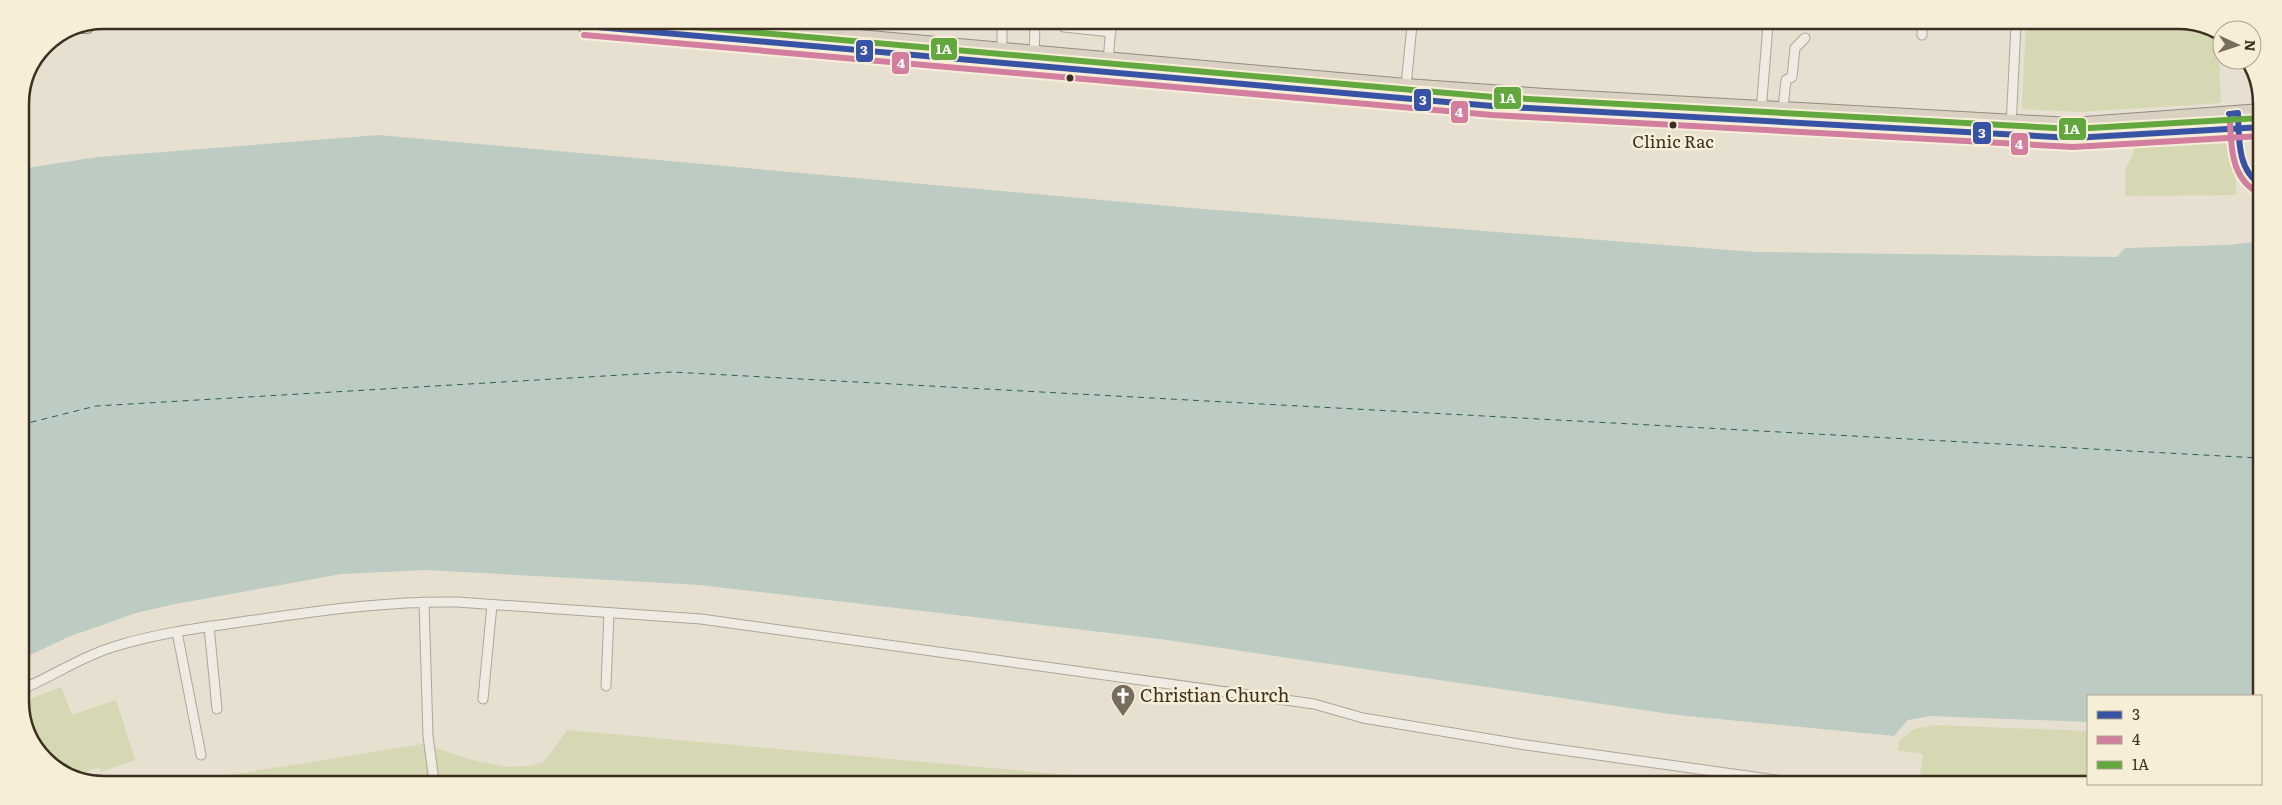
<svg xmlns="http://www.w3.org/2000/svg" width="2282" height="805" font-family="Literata,serif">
<rect width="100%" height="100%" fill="#e7e0d1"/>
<path fill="#d6d7b3" d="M2205,24L2218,34L2221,103L2079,112L2022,109L2026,25Z
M2231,140L2237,195L2125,196V169L2133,155L2134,148Z
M61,687L72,715L116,700L135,760L101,772L99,767L72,777L37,753L20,703Z
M1935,725L2088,731V784H2182H1919L1923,754L1897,750L1900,740L1914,729Z
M567,730L1081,776V783L211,781L210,778L423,744L476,761L506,767L528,766L544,762Z"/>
<path fill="#bcccc2" d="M379,135L1191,208L1755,252L2117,257L2125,248L2228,245L2261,241L2258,696H2088V722L1930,716L1908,720L1894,736L1677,715L1160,639L700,585L426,570L342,574L175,604L136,613L68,637L20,660V169L98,157Z"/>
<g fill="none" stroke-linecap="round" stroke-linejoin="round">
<path stroke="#2f5d5a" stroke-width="1" stroke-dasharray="6 5" stroke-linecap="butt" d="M20,425L96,406L672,372L2259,458"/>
<defs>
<path id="minor" d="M1922,25V35
M1064,27L1111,32
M1002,53V25
M1034,58L1035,25
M1108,62L1111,25
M1406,86L1412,25
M1783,108L1786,80L1792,77L1795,48L1805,38
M1761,112L1768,25
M2011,127L2016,25
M424,602L428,736L434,781
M209,626L217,709
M177,632L201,755
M606,686L609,613
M20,690C52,677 80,657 113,647C163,631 216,626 269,618C331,609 394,601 457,602L701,619L1314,704L1363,718L1526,745L1805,784
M483,699L492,605"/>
<path id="highway" d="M81,26H87
M585,26L1492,106L2073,138L2262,127
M736,26L1406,86L1545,96L2071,125L2262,111"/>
</defs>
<use href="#minor" stroke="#ada599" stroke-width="11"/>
<use href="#highway" stroke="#928b80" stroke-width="16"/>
<use href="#minor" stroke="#efebe3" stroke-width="9"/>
<use href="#highway" stroke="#dad1c2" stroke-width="14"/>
<defs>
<path id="bus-1" d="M585,26L1492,106L2073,138L2262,127
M2229,114L2238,113C2239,137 2237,171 2261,184"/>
<path id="bus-2" d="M584,35L1492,115L2073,147L2262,136
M2230,123C2231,148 2232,178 2257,192"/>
<path id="bus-3" d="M681,26L1493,97L2073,129L2261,118"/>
</defs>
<use href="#bus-1" stroke="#f7eed8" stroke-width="10"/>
<use href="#bus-2" stroke="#f7eed8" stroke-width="10"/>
<use href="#bus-3" stroke="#f7eed8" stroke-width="10"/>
<use href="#bus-1" stroke="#3853a4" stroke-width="6"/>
<use href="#bus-2" stroke="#d27e9e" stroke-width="6"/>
<use href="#bus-3" stroke="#62a83f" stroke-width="6"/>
</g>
<defs>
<symbol id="church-pin" viewBox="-11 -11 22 30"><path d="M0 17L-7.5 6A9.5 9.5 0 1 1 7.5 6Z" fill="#786c5e" stroke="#f7eed8"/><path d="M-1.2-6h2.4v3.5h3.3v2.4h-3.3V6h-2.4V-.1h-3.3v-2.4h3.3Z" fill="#fff"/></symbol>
</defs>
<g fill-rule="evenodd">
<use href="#church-pin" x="1109" y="682" width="28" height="38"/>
</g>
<g fill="#3d2e20" stroke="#f7eed8" stroke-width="2">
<circle cx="1070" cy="78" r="4.5"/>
<circle cx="1673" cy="125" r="4.5"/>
</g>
<g text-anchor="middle" stroke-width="5" stroke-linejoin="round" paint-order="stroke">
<g font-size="17" fill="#3d2e20" stroke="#f7eed8">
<text x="1673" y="148">Clinic Rac</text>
</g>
<g font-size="18" fill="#3d2e20" stroke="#f7eed8" text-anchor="start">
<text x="1140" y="702">Christian Church</text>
</g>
</g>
<path d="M0 0H2282V805H0ZM104 29H2178A75 75 0 0 1 2253 104V701A75 75 0 0 1 2178 776H104A75 75 0 0 1 29 701V104A75 75 0 0 1 104 29Z" fill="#f7eed8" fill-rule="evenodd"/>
<path fill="none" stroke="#3d2e20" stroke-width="2.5" d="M104 29H2178A75 75 0 0 1 2253 104V701A75 75 0 0 1 2178 776H104A75 75 0 0 1 29 701V104A75 75 0 0 1 104 29Z"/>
<g stroke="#f7eed8" stroke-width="2">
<rect x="930" y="37" width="28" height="24" rx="5" fill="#62a83f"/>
<rect x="855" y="39" width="19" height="24" rx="5" fill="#3853a4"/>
<rect x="891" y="51" width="19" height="24" rx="5" fill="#d27e9e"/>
<rect x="1493" y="86" width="29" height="24" rx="5" fill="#62a83f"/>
<rect x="1413" y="88" width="19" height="24" rx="5" fill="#3853a4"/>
<rect x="1450" y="100" width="19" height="24" rx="5" fill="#d27e9e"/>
<rect x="2058" y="117" width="29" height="24" rx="5" fill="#62a83f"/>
<rect x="1972" y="121" width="20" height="24" rx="5" fill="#3853a4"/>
<rect x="2010" y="132" width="19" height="24" rx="5" fill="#d27e9e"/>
</g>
<g font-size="14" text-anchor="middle" font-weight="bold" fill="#fff">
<text x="944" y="54">1A</text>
<text x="864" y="55">3</text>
<text x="901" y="68">4</text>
<text x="1508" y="103">1A</text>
<text x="1423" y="105">3</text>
<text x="1459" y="117">4</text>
<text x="2072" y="134">1A</text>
<text x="1982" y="138">3</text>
<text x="2019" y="149">4</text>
</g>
<rect x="2087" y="695" width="175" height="90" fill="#f7eed8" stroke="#ada18e"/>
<rect x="2097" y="711" width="25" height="8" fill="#3853a4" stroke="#ada18e"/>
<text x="2132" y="720" font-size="15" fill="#3d2e20">3</text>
<rect x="2097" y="736" width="25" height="8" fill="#d27e9e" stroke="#ada18e"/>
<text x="2132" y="745" font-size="15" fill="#3d2e20">4</text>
<rect x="2097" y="761" width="25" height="8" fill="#62a83f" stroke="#ada18e"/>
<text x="2132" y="770" font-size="15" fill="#3d2e20">1A</text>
<g transform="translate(2237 45) rotate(93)"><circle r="24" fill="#f7eed8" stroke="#ada18e"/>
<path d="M0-4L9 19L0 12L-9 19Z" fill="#786c5e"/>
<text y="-8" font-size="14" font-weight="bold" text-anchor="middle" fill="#3d2e20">N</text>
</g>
</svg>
